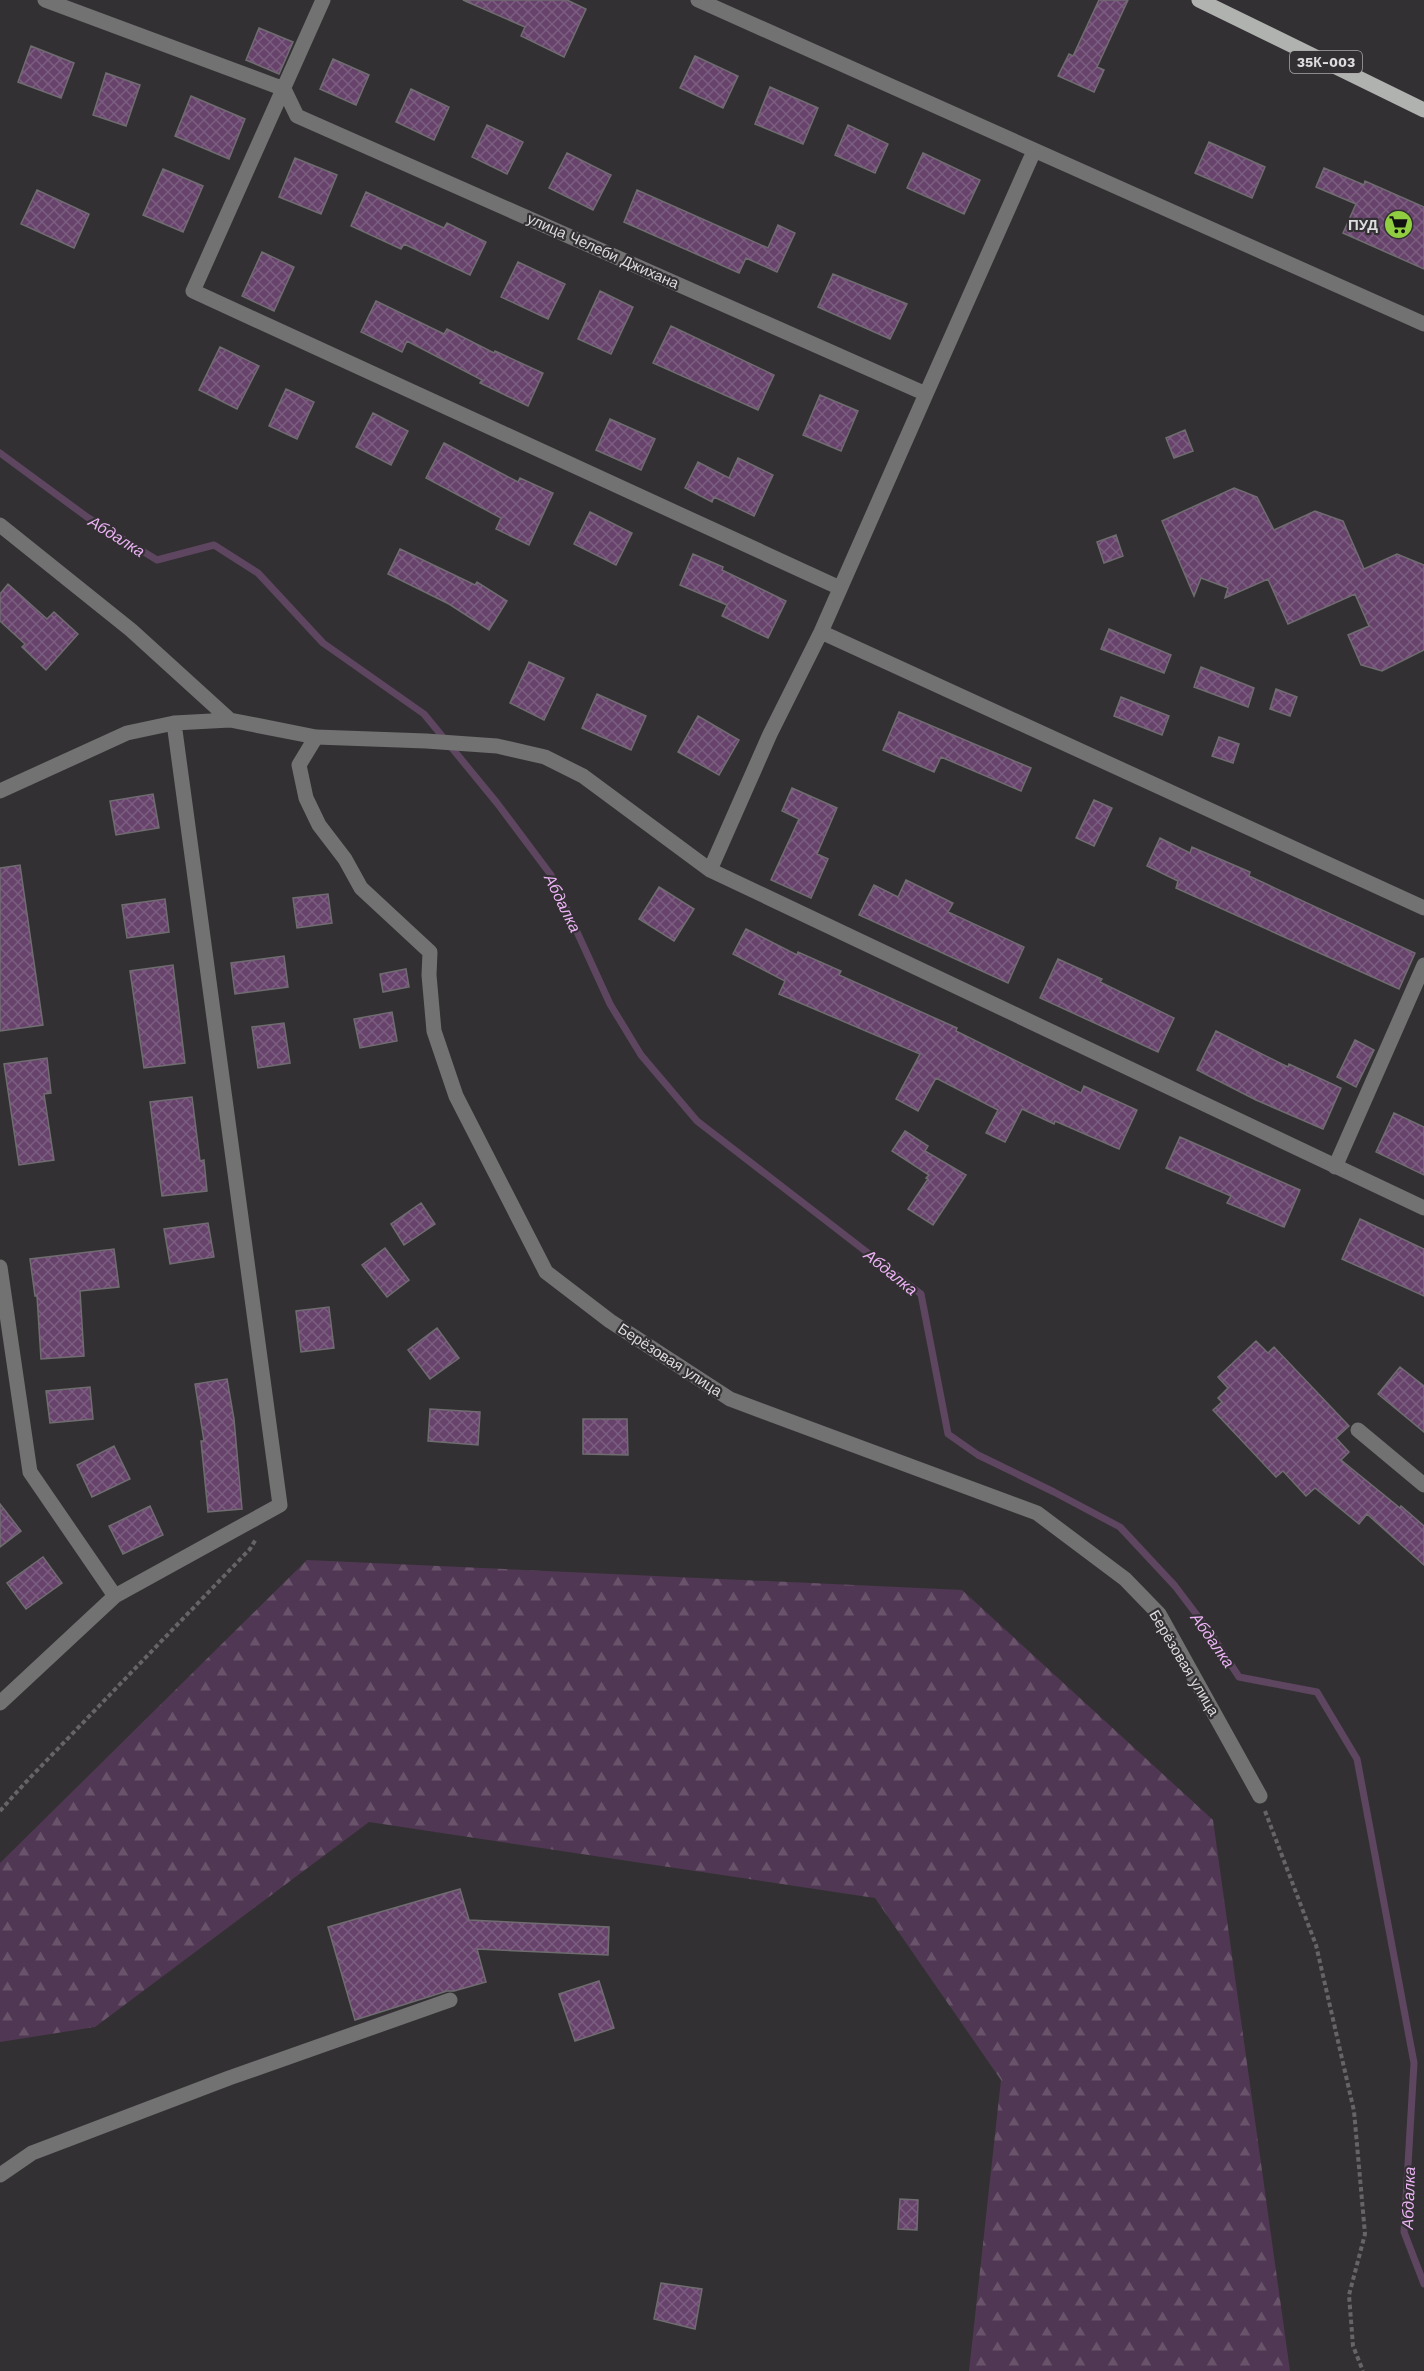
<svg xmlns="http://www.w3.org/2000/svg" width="1424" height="2371" font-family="'Work Sans',sans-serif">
<defs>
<pattern id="forest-firs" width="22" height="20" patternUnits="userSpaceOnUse" patternTransform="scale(1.5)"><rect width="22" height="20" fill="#503753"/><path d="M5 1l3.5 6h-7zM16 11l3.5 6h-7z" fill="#69536b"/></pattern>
<pattern id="building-cross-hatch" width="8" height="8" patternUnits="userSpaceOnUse" patternTransform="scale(1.5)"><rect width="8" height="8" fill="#67436c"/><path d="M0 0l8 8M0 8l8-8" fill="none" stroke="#7c5e81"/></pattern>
</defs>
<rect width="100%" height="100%" fill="#333033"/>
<path fill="url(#forest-firs)" d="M307,1560L962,1590L1213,1820L1290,2371H969L1001,2080L875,1898L369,1822L95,2027L0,2042V1863Z"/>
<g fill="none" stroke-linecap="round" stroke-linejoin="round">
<path stroke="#5e4661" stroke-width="7" d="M0,453L87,517L157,560L214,545L258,573L323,643L424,714L497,803L551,875L610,1004L641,1055L697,1121L921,1294L948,1434L978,1455L1054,1492L1120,1527L1175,1586L1209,1631L1239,1677L1317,1692L1357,1759L1414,2063L1404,2232L1424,2284"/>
</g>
<path fill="url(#building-cross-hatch)" stroke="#6f6d70" stroke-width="1.5" d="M463,0H567L586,9L564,57L521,36L525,27Z
M1099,0H1128L1097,67L1104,70L1094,92L1058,76L1069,54L1073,56Z
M259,28L293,42L279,74L246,60Z
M31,46L74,63L61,98L18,82Z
M695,56L738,76L723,108L680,88Z
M333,59L369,75L356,105L320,89Z
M106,73L140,85L126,126L93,115Z
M770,87L818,108L803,144L755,124Z
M411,89L449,107L434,140L396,122Z
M191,96L245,119L229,159L175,136Z
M487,125L523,142L507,174L472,157Z
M848,125L888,144L875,173L835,155Z
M1209,142L1265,167L1252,198L1195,173Z
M567,153L611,175L593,210L549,188Z
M923,153L980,180L964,214L907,188Z
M295,158L337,175L321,214L279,197Z
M1324,168L1364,185L1365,181L1424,207V269L1343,233L1356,204L1316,187Z
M163,169L203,186L183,232L143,215Z
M37,190L89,214L74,248L21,224Z
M637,190L768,248L778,225L795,233L777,272L746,258L739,273L624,222Z
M366,192L444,228L447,223L486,242L470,275L404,244L401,249L351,226Z
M262,252L294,267L274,311L242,296Z
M518,262L565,284L548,319L501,297Z
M833,274L907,304L890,339L818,307Z
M600,291L633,307L611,354L578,339Z
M376,301L444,334L447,329L494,353L495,351L543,373L528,406L480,383L482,380L407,341L402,352L361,332Z
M671,326L774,375L758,410L653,363Z
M220,347L259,366L237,409L199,390Z
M286,389L314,402L297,439L269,426Z
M820,395L858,411L841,451L803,435Z
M373,413L408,431L391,465L356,447Z
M610,419L655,439L641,470L596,450Z
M1185,430L1193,451L1174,458L1166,438Z
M444,443L518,482L520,478L553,493L529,545L496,529L501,518L426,478Z
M738,458L773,475L754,516L714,497L712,502L685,488L698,462L729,478Z
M1234,488L1257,497L1274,530L1315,511L1343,521L1364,569L1397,554L1424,565V650L1382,671L1361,665L1348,635L1369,626L1355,594L1288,624L1268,579L1225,598L1228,588L1201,578L1194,596L1162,521Z
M590,512L632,533L616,565L574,544Z
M1116,535L1123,556L1104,563L1097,542Z
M400,549L475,585L477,582L507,601L489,630L449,604L388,574Z
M693,554L723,567L722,570L786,601L768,638L722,616L727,605L680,585Z
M8,584L47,619L54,612L78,634L46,670L22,647L25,644L0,621V594Z
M1109,629L1171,655L1164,673L1101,649Z
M529,662L564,678L544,720L510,703Z
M1201,667L1254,688L1248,707L1194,687Z
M1276,689L1297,697L1290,716L1270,709Z
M597,694L646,716L631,750L582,728Z
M1121,697L1169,716L1162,735L1114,716Z
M899,712L1031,768L1021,791L941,757L934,772L883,750Z
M698,716L739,740L719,775L678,752Z
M1219,737L1239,744L1233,763L1212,756Z
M792,788L837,808L817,854L828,859L811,898L771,880L799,819L782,811Z
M153,794L159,828L116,835L110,801Z
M1094,800L1112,808L1094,846L1076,838Z
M1160,838L1190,853L1192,847L1250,872L1249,876L1415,953L1399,989L1176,888L1178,881L1147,866Z
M20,865L43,1025L0,1031V868Z
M906,880L953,903L948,912L1024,947L1008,983L859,915L874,885L898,897Z
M659,887L694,909L674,941L639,919Z
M328,894L332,923L297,928L293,898Z
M165,899L169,932L127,938L122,905Z
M746,929L797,955L798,952L841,971L839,975L957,1028L956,1031L1081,1093L1084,1086L1137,1110L1119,1149L1055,1121L1054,1124L1022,1109L1005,1142L986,1133L998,1110L936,1078L918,1111L896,1099L920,1054L779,994L785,981L733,954Z
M284,956L288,987L235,994L231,963Z
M1058,959L1102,979L1100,982L1174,1018L1158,1052L1040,998Z
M173,965L185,1063L144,1068L130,971Z
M406,969L409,987L383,992L380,974Z
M392,1012L397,1041L360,1048L354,1019Z
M284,1023L290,1063L258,1068L252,1027Z
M1216,1031L1288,1067L1289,1064L1341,1088L1323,1129L1256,1100L1197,1070Z
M1355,1040L1374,1050L1356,1087L1337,1077Z
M47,1058L51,1093L44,1094L54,1160L19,1165L4,1064Z
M192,1097L200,1161L204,1160L207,1191L162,1196L150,1102Z
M1394,1113L1424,1127V1175L1376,1152Z
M905,1131L928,1146L925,1151L966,1175L933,1225L908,1209L928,1179L926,1178L929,1175L892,1151Z
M1180,1137L1300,1190L1284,1227L1227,1203L1231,1196L1166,1168Z
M421,1203L435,1224L404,1245L391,1224Z
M1360,1219L1424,1249V1296L1342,1259Z
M208,1223L214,1257L170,1264L164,1229Z
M385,1248L409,1280L387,1297L362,1265Z
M114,1249L119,1287L80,1291L84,1356L41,1359L37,1296H35L30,1259Z
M329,1307L334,1348L301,1352L296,1311Z
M437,1328L459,1358L430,1379L408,1350Z
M1256,1341L1268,1353L1274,1347L1349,1426L1336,1438L1349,1452L1341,1460L1400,1508L1401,1506L1424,1526V1565L1367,1514L1359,1524L1315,1488L1306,1496L1283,1471L1276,1477L1213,1410L1222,1402L1218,1398L1228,1388L1218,1377Z
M1400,1367L1424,1386V1432L1378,1394Z
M227,1379L234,1419L242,1509L208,1512L201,1441H204L195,1384Z
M90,1387L93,1419L50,1423L46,1391Z
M430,1409L480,1412L478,1445L428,1441Z
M583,1419H627L628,1455L583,1454Z
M114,1446L130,1479L92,1497L77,1465Z
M0,1504L21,1531L0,1547Z
M150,1506L163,1535L123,1554L109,1526Z
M43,1557L62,1583L26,1609L7,1583Z
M460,1889L469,1920L609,1927L608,1955L477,1949L486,1982L454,1991H447L355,2020L328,1927Z
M599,1981L614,2028L575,2041L559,1994Z
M900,2199L918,2200L917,2230L898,2229Z
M661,2283L702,2289L695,2329L654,2319Z"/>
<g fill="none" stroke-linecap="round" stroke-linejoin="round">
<path stroke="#666466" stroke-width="4" stroke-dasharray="4.5 3" stroke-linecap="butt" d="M0,1811L24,1784L250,1549L256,1539
M1265,1811L1316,1945L1354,2111L1365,2234L1349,2295L1353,2346L1363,2371"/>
<path stroke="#717271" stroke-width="15" d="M45,0L284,89L297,116L926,394L1034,151
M323,0L193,291L840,588
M698,0L1424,324
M0,525L131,630L230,720
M821,632L1424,908
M316,737L299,765L306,798L319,825L345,859L361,888L430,952L429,975L434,1031L456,1096L546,1272L610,1321L730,1399L1037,1513L1125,1579L1159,1614L1260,1796
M0,791L127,733L174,723L230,720L316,737L426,741L497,746L545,757L583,776L710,870L1424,1208
M710,870L770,734L821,632L926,394
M1335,1167L1424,965
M0,1267L30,1472L115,1596
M1358,1430L1424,1485
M0,1703L115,1596L280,1505L174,723
M0,2175L32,2153L229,2078L450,2000"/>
<path stroke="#b0b2af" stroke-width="15" d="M1199,0L1424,110"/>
</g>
<defs>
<symbol id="supermarket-disc" viewBox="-11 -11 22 22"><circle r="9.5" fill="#91cd40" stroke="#333033"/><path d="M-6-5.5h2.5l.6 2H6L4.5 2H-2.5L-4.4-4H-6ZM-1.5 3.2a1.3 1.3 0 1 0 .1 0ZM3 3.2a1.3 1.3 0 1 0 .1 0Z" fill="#111"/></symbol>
</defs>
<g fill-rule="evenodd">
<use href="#supermarket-disc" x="1382" y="208" width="33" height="33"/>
</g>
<g text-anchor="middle" stroke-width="4.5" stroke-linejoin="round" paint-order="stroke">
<rect fill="#333033" stroke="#aaa8aa" stroke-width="1.5" x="1290" y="51" width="72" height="22" rx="4.5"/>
<g font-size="14" font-weight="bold" fill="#dddbdd">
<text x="1326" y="67">35К-003</text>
</g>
<g font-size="15" font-weight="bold" fill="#dddbdd" stroke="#333033" text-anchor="end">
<text x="1378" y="230">ПУД</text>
</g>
<g font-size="15" fill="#dddbdd" stroke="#333033">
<text transform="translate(603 251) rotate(24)" y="5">улица Челеби Джихана</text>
<text transform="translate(670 1360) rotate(33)" y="5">Берёзовая улица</text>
<text transform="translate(1184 1663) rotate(59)" y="5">Берёзовая улица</text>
</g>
<g font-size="16" font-style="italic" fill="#ecb3f5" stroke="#333033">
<text transform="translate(117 536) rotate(32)" y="6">Абдалка</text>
<text transform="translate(563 903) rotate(64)" y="6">Абдалка</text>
<text transform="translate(891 1272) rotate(39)" y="6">Абдалка</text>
<text transform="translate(1213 1640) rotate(55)" y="6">Абдалка</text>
<text transform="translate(1408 2198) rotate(-88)" y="6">Абдалка</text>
</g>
</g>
</svg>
